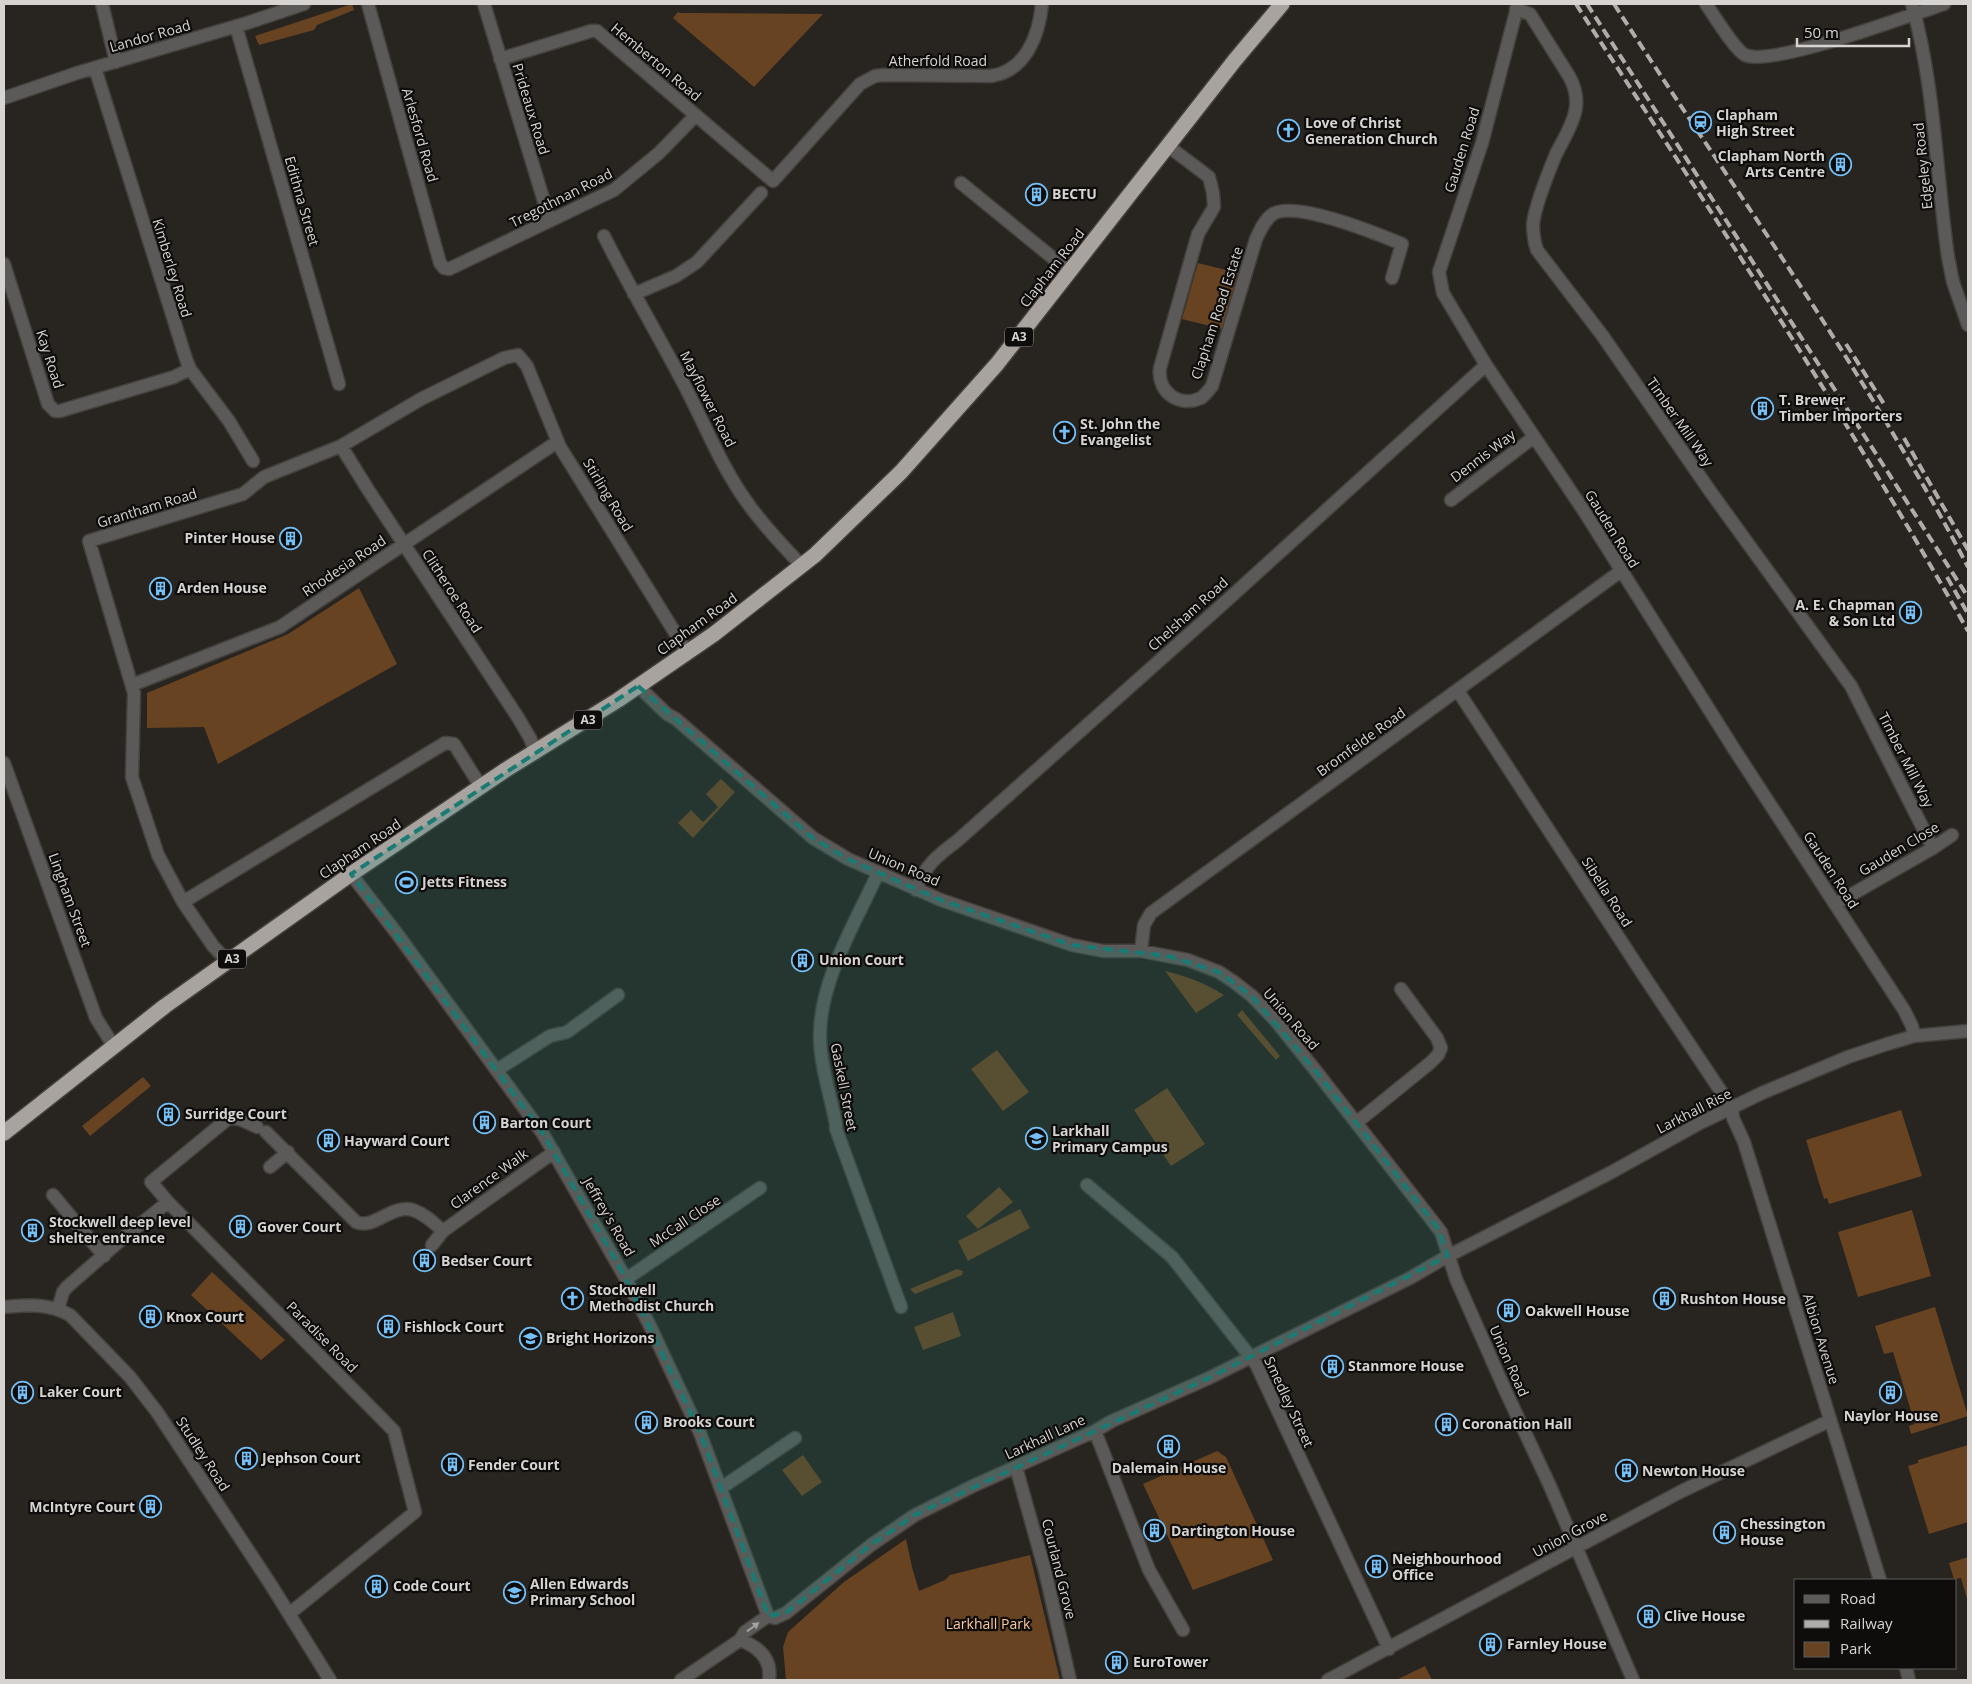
<svg xmlns="http://www.w3.org/2000/svg" width="1972" height="1684" font-family="'Open Sans',sans-serif">
<rect width="100%" height="100%" fill="#282420"/>
<path fill="#684321" d="M352,4L354,10L317,25L314,30L259,45L255,36Z
M678,12L680,13L823,14L754,87L673,18Z
M1198,263L1238,273L1222,329L1182,319Z
M359,588L397,664L218,764L204,727L147,728V693L288,634Z
M721,779L735,792L693,838L678,823L691,810L703,822L718,807L706,794Z
M1165,971C1187,976 1205,983 1224,995L1196,1013Z
M1242,1010L1280,1056L1276,1060L1237,1015Z
M997,1050L1029,1092L1003,1111L971,1069Z
M143,1077L151,1086L90,1136L82,1126Z
M1167,1088L1205,1144L1171,1166L1134,1110Z
M1901,1110L1922,1176L1829,1204L1827,1198L1824,1199L1806,1140Z
M999,1187L1013,1202L978,1229L966,1216Z
M1020,1209L1030,1228L968,1261L958,1241Z
M1912,1210L1931,1276L1858,1297L1838,1232Z
M957,1269L963,1271L962,1275L915,1294L910,1289Z
M212,1272L285,1340L261,1360L191,1295Z
M1935,1307L1968,1416L1911,1434L1909,1426L1915,1424L1893,1352L1884,1354L1875,1326Z
M953,1312L961,1336L923,1350L914,1327Z
M1968,1445V1522L1929,1534L1908,1466L1918,1463V1460Z
M1217,1451L1226,1457L1273,1560L1193,1590L1143,1484Z
M803,1455L822,1482L802,1496L782,1470Z
M906,1539L912,1567L919,1591L945,1580L950,1575L1030,1555L1060,1680H786L783,1647L788,1632L844,1582Z
M1968,1557V1602L1961,1578L1954,1579L1949,1563Z
M1425,1666L1432,1680H1396Z"/>
<g fill="none" stroke-linecap="round" stroke-linejoin="round">
<defs>
<path id="minor" d="M102,4L116,62
M368,4L440,263L444,268L449,269L614,190L659,153L696,115
M484,4L550,221
M1518,4L1482,143L1439,272L1443,293L1486,365L1584,511L1734,749L1904,1010L1912,1026L1914,1036
M1706,4C1713,14 1735,50 1745,55C1773,67 1909,15 1944,4
M1912,4C1935,87 1936,173 1948,257L1953,282L1968,325
M1516,9L1530,14L1569,76C1586,106 1570,127 1556,154C1549,171 1535,206 1533,224C1533,233 1534,241 1537,250L1602,335L1710,491L1851,686L1933,848
M236,26L339,384
M500,59L591,31H597L773,181L860,84L875,76L884,75L991,76C1026,71 1039,35 1042,4
M95,68L186,359L190,369L229,421L253,461
M4,98L77,73L247,23L304,4
M1168,146L1209,177L1213,193L1214,207L1198,234L1160,368C1157,392 1179,408 1201,398C1205,395 1209,390 1212,386L1256,239C1260,231 1264,220 1273,214C1295,200 1378,234 1402,244L1392,278
M961,183L1070,272
M604,236C628,284 655,330 680,377C703,419 720,466 749,505C764,526 783,546 801,565
M4,264L48,404L55,411H60L174,377L190,369
M634,294L676,276L697,262L761,193
M341,446L367,488L517,716L530,738L536,753
M1451,500L1534,437
M132,685L280,627L557,442
M638,686L667,714L676,719L813,838L848,859L941,900L1072,945L1103,951H1141L1188,960L1219,972L1234,982L1252,996L1275,1020L1316,1071L1441,1232L1456,1279L1506,1392L1550,1486L1633,1680
M1458,691L1642,973L1732,1108
M4,763L96,1018L113,1045
M878,873C855,924 819,981 820,1038C820,1064 831,1098 836,1124V1129L901,1307
M351,874L398,935L543,1134L626,1279L650,1326L700,1433L768,1616
M916,890C925,865 937,856 957,841L1224,603L1486,365
M183,902L445,743L454,744L481,787
M1835,904L1933,848L1952,835
M1141,951L1144,925L1151,913L1621,571
M228,962L213,946L183,902L158,855L132,777L134,693L89,541L243,494L264,477L341,446L421,399L504,358L518,355L527,366L560,447L687,652
M497,1070L550,1036L567,1032L618,995
M1732,1108L1733,1118L1744,1142L1880,1580
M1356,1123L1430,1063L1438,1055L1441,1048L1437,1038L1401,989
M257,1127L242,1120L230,1117L151,1182L168,1202L394,1431L415,1512L289,1614
M266,1132L356,1222C374,1230 391,1204 413,1210C425,1214 434,1223 443,1231
M270,1167L288,1152
M1087,1185L1172,1257L1256,1364L1389,1649
M53,1195L104,1256
M432,1245L443,1231L554,1152
M626,1279L760,1188
M4,1307C28,1305 48,1303 70,1315L130,1377L157,1412L271,1585L330,1680
M58,1309L63,1292L67,1287L122,1239L168,1202
M1095,1431L1149,1570L1183,1630
M1016,1467L1045,1571L1070,1680
M721,1488L795,1438
M768,1616L775,1618L786,1613L871,1545L915,1515L973,1486L1095,1431L1112,1421L1209,1378L1410,1278L1448,1256L1610,1173L1700,1123L1762,1093L1848,1057L1887,1044L1914,1036L1968,1031
M740,1640C759,1647 772,1659 769,1680
M1906,1668L1909,1680
M681,1680L740,1640L745,1632L768,1616
M1328,1680L1680,1492L1829,1421"/>
<path id="highway" d="M4,1133L165,1006L351,874L507,769L618,700L714,634L815,555L901,472L997,364L1235,60L1282,4"/>
</defs>
<use href="#minor" stroke="#44403c" stroke-width="15"/>
<use href="#highway" stroke="#44403c" stroke-width="18"/>
<use href="#minor" stroke="#5c5a58" stroke-width="12"/>
<use href="#highway" stroke="#a8a39e" stroke-width="15"/>
<path stroke="#afaca9" stroke-width="4" stroke-dasharray="10 5" stroke-linecap="butt" d="M1576,4C1710,211 1847,416 1968,631
M1587,4L1968,597
M1614,4C1734,190 1865,370 1968,567
M1846,344L1884,404
M1904,438L1968,550
M1947,577L1968,614"/>
</g>
<defs><path id="oneway-solid" d="M-6-.8H1V-3.2L6.5 0L1 3.2V.8H-6Z" transform="scale(1.25)"/></defs>
<use fill="#a5a3a1" href="#oneway-solid" transform="translate(753 1627) rotate(-36)"/>
<path fill="#197b73" fill-opacity="0.2" stroke="#197b73" stroke-width="4" stroke-dasharray="10 6" stroke-linejoin="round" d="M638,686L813,838L848,859L941,900L1072,945L1169,956L1219,972L1252,996L1316,1071L1438,1228L1448,1256L1209,1378L915,1515L871,1545L786,1613L768,1616L700,1433L626,1279L543,1134L351,874Z"/>
<defs>
<symbol id="station-ring" viewBox="-11 -11 22 22"><circle r="9.5" fill="#0f0d0c" stroke="#74c0f6" stroke-width="1.5"/><path d="M-3-6H3Q5-6 5-4V2Q5 4 3 4L4.5 6H3L1.5 4h-3L-3 6H-4.5L-3 4Q-5 4-5 2V-4Q-5-6-3-6ZM-3.5-4v3h7v-3ZM-3.5 1v1.5H-2V1ZM2 1v1.5H3.5V1Z" fill="#74c0f6"/></symbol>
<symbol id="church-ring" viewBox="-11 -11 22 22"><circle r="9.5" fill="#0f0d0c" stroke="#74c0f6" stroke-width="1.5"/><path d="M-1.2-6h2.4v3.5h3.3v2.4h-3.3V6h-2.4V-.1h-3.3v-2.4h3.3Z" fill="#74c0f6"/></symbol>
<symbol id="building-ring" viewBox="-11 -11 22 22"><circle r="9.5" fill="#0f0d0c" stroke="#74c0f6" stroke-width="1.5"/><path d="M-4-6H4V6H1V3H-1V6H-4ZM-2.5-4.3h1.7v1.8h-1.7ZM.8-4.3h1.7v1.8H.8ZM-2.5-1h1.7V.8h-1.7ZM.8-1h1.7V.8H.8Z" fill="#74c0f6"/></symbol>
<symbol id="stadium-ring" viewBox="-11 -11 22 22"><circle r="9.5" fill="#0f0d0c" stroke="#74c0f6" stroke-width="1.5"/><path d="M0-5a6.5 5 0 1 0 0 10a6.5 5 0 1 0 0-10ZM-3.5-1.8h7v3.6h-7Z" fill="#74c0f6"/></symbol>
<symbol id="school-ring" viewBox="-11 -11 22 22"><circle r="9.5" fill="#0f0d0c" stroke="#74c0f6" stroke-width="1.5"/><path d="M0-5L7-2L0 1L-7-2ZM-4 1L0 2.5L4 1V4Q0 6-4 4Z" fill="#74c0f6"/></symbol>
</defs>
<g fill-rule="evenodd">
<use href="#station-ring" x="1688" y="110" width="25" height="25"/>
<use href="#church-ring" x="1276" y="118" width="25" height="25"/>
<use href="#building-ring" x="1828" y="152" width="25" height="25"/>
<use href="#building-ring" x="1024" y="182" width="25" height="25"/>
<use href="#building-ring" x="1750" y="396" width="25" height="25"/>
<use href="#church-ring" x="1052" y="420" width="25" height="25"/>
<use href="#building-ring" x="278" y="526" width="25" height="25"/>
<use href="#building-ring" x="148" y="576" width="25" height="25"/>
<use href="#building-ring" x="1898" y="600" width="25" height="25"/>
<use href="#stadium-ring" x="394" y="870" width="25" height="25"/>
<use href="#building-ring" x="790" y="948" width="25" height="25"/>
<use href="#building-ring" x="156" y="1102" width="25" height="25"/>
<use href="#building-ring" x="472" y="1110" width="25" height="25"/>
<use href="#school-ring" x="1024" y="1126" width="25" height="25"/>
<use href="#building-ring" x="316" y="1128" width="25" height="25"/>
<use href="#building-ring" x="228" y="1214" width="25" height="25"/>
<use href="#building-ring" x="20" y="1218" width="25" height="25"/>
<use href="#building-ring" x="412" y="1248" width="25" height="25"/>
<use href="#church-ring" x="560" y="1286" width="25" height="25"/>
<use href="#building-ring" x="1652" y="1286" width="25" height="25"/>
<use href="#building-ring" x="1496" y="1298" width="25" height="25"/>
<use href="#building-ring" x="138" y="1304" width="25" height="25"/>
<use href="#building-ring" x="376" y="1314" width="25" height="25"/>
<use href="#school-ring" x="518" y="1326" width="25" height="25"/>
<use href="#building-ring" x="1320" y="1354" width="25" height="25"/>
<use href="#building-ring" x="10" y="1380" width="25" height="25"/>
<use href="#building-ring" x="1878" y="1380" width="25" height="25"/>
<use href="#building-ring" x="634" y="1410" width="25" height="25"/>
<use href="#building-ring" x="1434" y="1412" width="25" height="25"/>
<use href="#building-ring" x="1156" y="1434" width="25" height="25"/>
<use href="#building-ring" x="234" y="1446" width="25" height="25"/>
<use href="#building-ring" x="440" y="1452" width="25" height="25"/>
<use href="#building-ring" x="1614" y="1458" width="25" height="25"/>
<use href="#building-ring" x="138" y="1494" width="25" height="25"/>
<use href="#building-ring" x="1142" y="1518" width="25" height="25"/>
<use href="#building-ring" x="1712" y="1520" width="25" height="25"/>
<use href="#building-ring" x="1364" y="1554" width="25" height="25"/>
<use href="#building-ring" x="364" y="1574" width="25" height="25"/>
<use href="#school-ring" x="502" y="1580" width="25" height="25"/>
<use href="#building-ring" x="1636" y="1604" width="25" height="25"/>
<use href="#building-ring" x="1478" y="1632" width="25" height="25"/>
<use href="#building-ring" x="1104" y="1650" width="25" height="25"/>
</g>
<g text-anchor="middle" stroke-width="4.5" stroke-linejoin="round" paint-order="stroke">
<g fill="#0f0d0c" stroke="#9a9896" stroke-width="1">
<rect x="1005" y="327.5" width="28" height="19" rx="4"/>
<rect x="574" y="710.5" width="28" height="19" rx="4"/>
<rect x="218" y="949.5" width="28" height="19" rx="4"/>
</g>
<g font-size="12" font-weight="bold" fill="#d6d3d1">
<text x="1019" y="341">A3</text>
<text x="588" y="724">A3</text>
<text x="232" y="963">A3</text>
</g>
<g font-size="14" fill="#d6d3d1" stroke="#0f0d0c">
<text transform="translate(150 36) rotate(-16)" y="5">Landor Road</text>
<text x="938" y="66">Atherfold Road</text>
<text transform="translate(656 62) rotate(40)" y="5">Hemberton Road</text>
<text transform="translate(531 109) rotate(73)" y="5">Prideaux Road</text>
<text transform="translate(420 135) rotate(74)" y="5">Arlesford Road</text>
<text transform="translate(1462 150) rotate(-73)" y="5">Gauden Road</text>
<text transform="translate(1923 166) rotate(-96)" y="5">Edgeley Road</text>
<text transform="translate(561 198) rotate(-27)" y="5">Tregothnan Road</text>
<text transform="translate(302 201) rotate(74)" y="5">Edithna Street</text>
<text transform="translate(172 268) rotate(73)" y="5">Kimberley Road</text>
<text transform="translate(1052 268) rotate(-52)" y="5">Clapham Road</text>
<text transform="translate(1217 313) rotate(-72)" y="5">Clapham Road Estate</text>
<text transform="translate(50 359) rotate(72)" y="5">Kay Road</text>
<text transform="translate(708 399) rotate(63)" y="5">Mayflower Road</text>
<text transform="translate(1680 422) rotate(55)" y="5">Timber Mill Way</text>
<text transform="translate(1483 456) rotate(-37)" y="5">Dennis Way</text>
<text transform="translate(608 495) rotate(59)" y="5">Stirling Road</text>
<text transform="translate(147 508) rotate(-17)" y="5">Grantham Road</text>
<text transform="translate(1612 529) rotate(58)" y="5">Gauden Road</text>
<text transform="translate(344 566) rotate(-34)" y="5">Rhodesia Road</text>
<text transform="translate(452 591) rotate(57)" y="5">Clitheroe Road</text>
<text transform="translate(1188 614) rotate(-42)" y="5">Chelsham Road</text>
<text transform="translate(697 624) rotate(-36)" y="5">Clapham Road</text>
<text transform="translate(1361 742) rotate(-36)" y="5">Bromfelde Road</text>
<text transform="translate(1906 760) rotate(63)" y="5">Timber Mill Way</text>
<text transform="translate(360 849) rotate(-34)" y="5">Clapham Road</text>
<text transform="translate(1899 849) rotate(-31)" y="5">Gauden Close</text>
<text transform="translate(904 867) rotate(23)" y="5">Union Road</text>
<text transform="translate(1831 870) rotate(57)" y="5">Gauden Road</text>
<text transform="translate(1607 892) rotate(57)" y="5">Sibella Road</text>
<text transform="translate(70 900) rotate(70)" y="5">Lingham Street</text>
<text transform="translate(1291 1019) rotate(49)" y="5">Union Road</text>
<text transform="translate(844 1087) rotate(79)" y="5">Gaskell Street</text>
<text transform="translate(1694 1111) rotate(-27)" y="5">Larkhall Rise</text>
<text transform="translate(489 1179) rotate(-36)" y="5">Clarence Walk</text>
<text transform="translate(609 1217) rotate(60)" y="5">Jeffrey's Road</text>
<text transform="translate(685 1221) rotate(-34)" y="5">McCall Close</text>
<text transform="translate(322 1337) rotate(45)" y="5">Paradise Road</text>
<text transform="translate(1821 1339) rotate(73)" y="5">Albion Avenue</text>
<text transform="translate(1509 1361) rotate(66)" y="5">Union Road</text>
<text transform="translate(1289 1402) rotate(65)" y="5">Smedley Street</text>
<text transform="translate(1045 1437) rotate(-25)" y="5">Larkhall Lane</text>
<text transform="translate(203 1454) rotate(57)" y="5">Studley Road</text>
<text transform="translate(1570 1534) rotate(-28)" y="5">Union Grove</text>
<text transform="translate(1059 1569) rotate(76)" y="5">Courland Grove</text>
</g>
<g font-size="14" font-weight="bold" fill="#d6d3d1" stroke="#0f0d0c" text-anchor="start">
<text x="1716" y="120">Clapham<tspan x="1716" dy="16">High Street</tspan></text>
<text x="1305" y="128">Love of Christ<tspan x="1305" dy="16">Generation Church</tspan></text>
<text x="1825" y="161" text-anchor="end">Clapham North<tspan x="1825" dy="16">Arts Centre</tspan></text>
<text x="1052" y="199">BECTU</text>
<text x="1779" y="405">T. Brewer<tspan x="1779" dy="16">Timber Importers</tspan></text>
<text x="1080" y="429">St. John the<tspan x="1080" dy="16">Evangelist</tspan></text>
<text x="275" y="543" text-anchor="end">Pinter House</text>
<text x="177" y="593">Arden House</text>
<text x="1895" y="610" text-anchor="end">A. E. Chapman<tspan x="1895" dy="16">&amp; Son Ltd</tspan></text>
<text x="422" y="887">Jetts Fitness</text>
<text x="819" y="965">Union Court</text>
<text x="185" y="1119">Surridge Court</text>
<text x="500" y="1128">Barton Court</text>
<text x="1052" y="1136">Larkhall<tspan x="1052" dy="16">Primary Campus</tspan></text>
<text x="344" y="1146">Hayward Court</text>
<text x="49" y="1227">Stockwell deep level<tspan x="49" dy="16">shelter entrance</tspan></text>
<text x="257" y="1232">Gover Court</text>
<text x="441" y="1266">Bedser Court</text>
<text x="589" y="1295">Stockwell<tspan x="589" dy="16">Methodist Church</tspan></text>
<text x="1680" y="1304">Rushton House</text>
<text x="1525" y="1316">Oakwell House</text>
<text x="166" y="1322">Knox Court</text>
<text x="404" y="1332">Fishlock Court</text>
<text x="546" y="1343">Bright Horizons</text>
<text x="1348" y="1371">Stanmore House</text>
<text x="39" y="1397">Laker Court</text>
<text x="1891" y="1421" text-anchor="middle">Naylor House</text>
<text x="663" y="1427">Brooks Court</text>
<text x="1462" y="1429">Coronation Hall</text>
<text x="262" y="1463">Jephson Court</text>
<text x="468" y="1470">Fender Court</text>
<text x="1169" y="1473" text-anchor="middle">Dalemain House</text>
<text x="1642" y="1476">Newton House</text>
<text x="135" y="1512" text-anchor="end">McIntyre Court</text>
<text x="1740" y="1529">Chessington<tspan x="1740" dy="16">House</tspan></text>
<text x="1171" y="1536">Dartington House</text>
<text x="1392" y="1564">Neighbourhood<tspan x="1392" dy="16">Office</tspan></text>
<text x="530" y="1589">Allen Edwards<tspan x="530" dy="16">Primary School</tspan></text>
<text x="393" y="1591">Code Court</text>
<text x="1664" y="1621">Clive House</text>
<text x="1507" y="1649">Farnley House</text>
<text x="1133" y="1667">EuroTower</text>
</g>
<g font-size="14" fill="#fac9a1" stroke="#0f0d0c">
<text x="988" y="1629">Larkhall Park</text>
</g>
</g>
<rect width="1972" height="1684" fill="none" stroke="#d6d3d1" stroke-width="10"/>
<rect x="1794" y="1579" width="162" height="90" fill="#0f0d0c" stroke="#5f5c5b"/>
<rect x="1804" y="1595" width="25" height="8" fill="#5c5a58" stroke="#5f5c5b"/>
<text x="1840" y="1604" font-size="15" fill="#d6d3d1">Road</text>
<rect x="1804" y="1620" width="25" height="8" fill="#afaca9" stroke="#5f5c5b"/>
<text x="1840" y="1629" font-size="15" fill="#d6d3d1">Railway</text>
<rect x="1804" y="1642" width="25" height="15" fill="#684321" stroke="#5f5c5b"/>
<text x="1840" y="1654" font-size="15" fill="#d6d3d1">Park</text>
<path d="M1797 38v8h112v-8" fill="none" stroke="#d6d3d1" stroke-width="2.5"/>
<text x="1804" y="38" font-size="15" fill="#d6d3d1" stroke="#0f0d0c" stroke-width="4" paint-order="stroke">50 m</text>
</svg>
